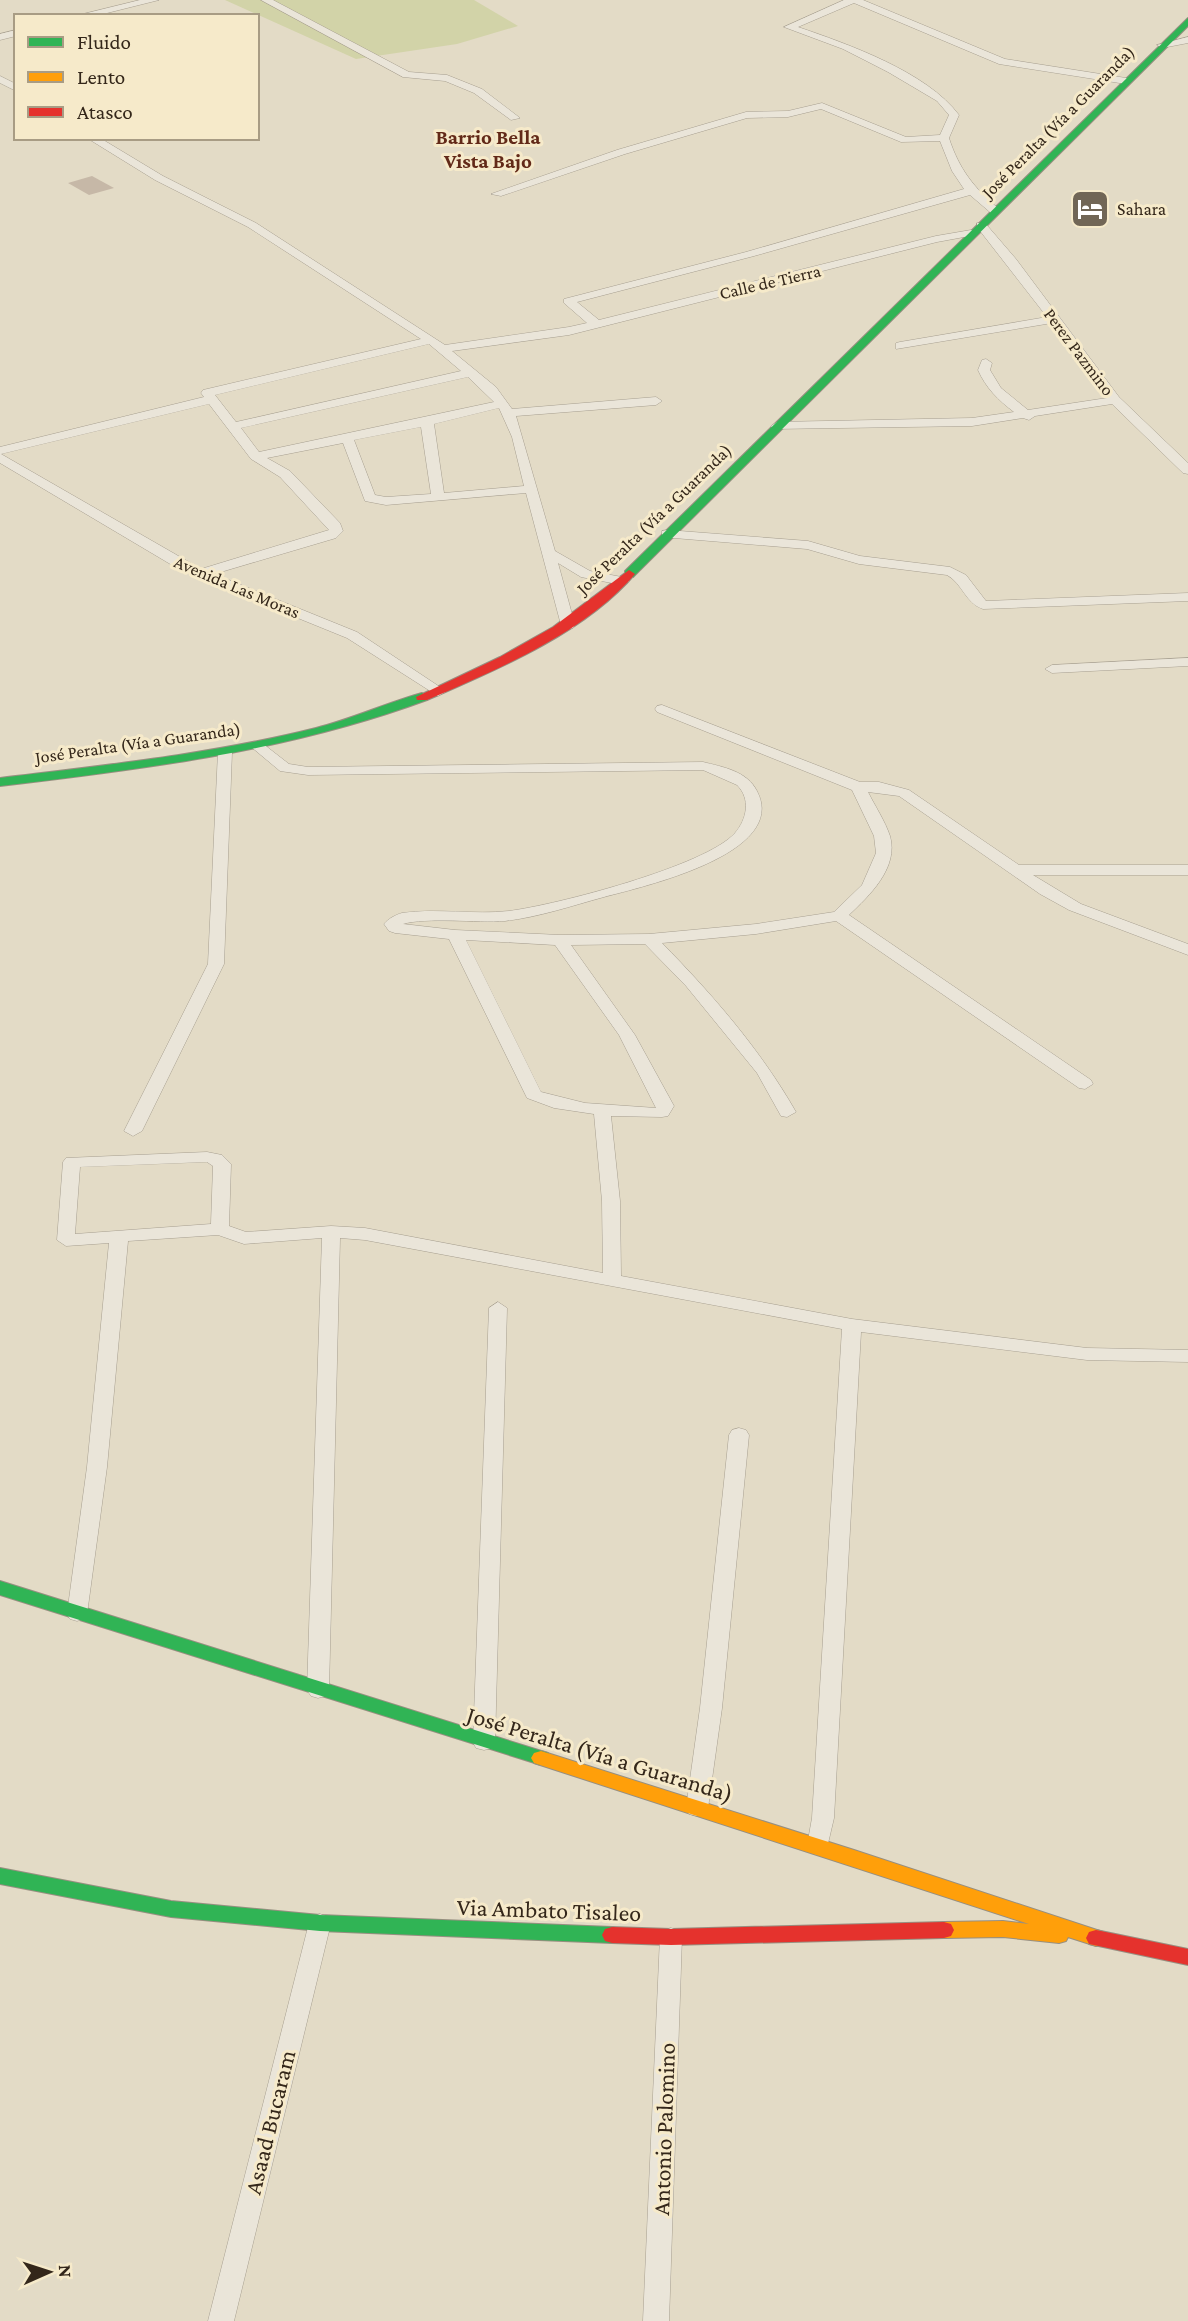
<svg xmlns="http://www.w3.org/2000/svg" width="1188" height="2321" font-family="'Crimson Pro',serif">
<rect width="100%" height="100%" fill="#e3dbc6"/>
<path fill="#d2d3a8" d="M225,0H474L518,26L457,44L356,59Z"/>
<path fill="#c6b8a7" d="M92,176L114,188L89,195L68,183Z"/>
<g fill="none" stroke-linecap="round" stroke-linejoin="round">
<defs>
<path id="street" d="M140,0H159L95,16H75Z
M261,0H273L409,72L447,75L482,89L520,118L511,120L474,93L445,81L403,77Z
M844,0H863L1005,59L1126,78L1131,81L1126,84L999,64L854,3L798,27C848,44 927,72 959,115L949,138C959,169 974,188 999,209V213H991L970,195L754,256L577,302L599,320L936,236L971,230L975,231V235L937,242L569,335L452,351L496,387L512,409L656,397L662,401L656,405L516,416L555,551L590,571L627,578L629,581L622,585L581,577L558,563L575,625L573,628L568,629L561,625L526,493L386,505L365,501L343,443L267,458L290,471L340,523L343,531L336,538L214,574L357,632L443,689L445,692L438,696L347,638L182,571L0,463V447L204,397L201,393L203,390L421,339L248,227L155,180L87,138H100L163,176L256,223L445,345L569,327L587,323L564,303V299L746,252L964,189L952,171L940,141L901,142L821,109L788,117L747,118L625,154L501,196L491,194L617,150L746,112L788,111L822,103L906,137L940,135L949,115L937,101L888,72L843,49L784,27ZM429,344L461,371L236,422L215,395ZM468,377L494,402L259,452L241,428ZM209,404L251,459L280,477L329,530L201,569L1,454ZM499,408L512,437L524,486L444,493L434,424ZM421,427L431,494L386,497L375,495L354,440Z
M16,30V36L0,40V34Z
M1188,37V43L1162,48L1157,45Z
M0,76L16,84V91L0,83Z
M977,223H985L1016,259L1119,397L1188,463V474L1183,473L1112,404L1035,416L1029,420L1023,418L972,426L773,429L771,426L777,422L972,418L1014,412C998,400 986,388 978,370L982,360L986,359L992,363L990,370L1001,388L1028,410L1107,398L1052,323L896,349V343L900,342L1047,317L977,227Z
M667,530L808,541L860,556L950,567L966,575L986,601L1188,593V601L983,609C965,603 963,584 947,575L859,564L807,549L662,537V531Z
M1188,658V666L1052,673L1045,669L1052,665Z
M662,705L860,782H879L909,790L1019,865H1188V875H1033L1081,904L1188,944V955L1069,910L1040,894L899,796L868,792C875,806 885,821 890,836C899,868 869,896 849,915L1091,1080L1093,1084L1085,1089L1079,1088L836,921L756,934L662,943C712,994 760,1049 796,1112L787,1117L781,1116L757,1073L686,986L645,944L571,945L635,1035L674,1106L668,1116L662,1117L611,1116L620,1201L621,1276L852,1319L1087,1348L1188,1350V1362L1087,1360L861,1332L834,1818L826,1852L818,1855L810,1852L807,1846L812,1818L842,1329L365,1240L340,1238L329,1690L325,1696L318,1698L311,1696L307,1690L322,1238L244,1244L218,1235L128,1241L107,1467L87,1614L84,1619L77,1621L70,1619L67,1614L87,1467L109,1243L66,1246L57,1240L63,1162L66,1158L207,1152L222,1155L231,1164L229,1226L246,1232L331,1226L365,1228L603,1273L602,1201L594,1114L554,1108L527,1098L449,939L395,933L389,931L384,924C388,919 395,915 402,913C437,908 474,915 509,911C556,905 706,866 735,833C747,819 751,799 737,785L703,770L308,775L280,771L250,746L252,743H262L289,764L308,767L703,762C723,767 747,771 757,791C790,854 641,887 604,897C571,906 539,917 505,921C477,923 426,917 403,924L455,930L560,935L649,934L756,924L834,912L862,885L876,853L874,836L852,790L657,712L655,709L657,706ZM466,940L555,945L619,1035L656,1108L585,1103L541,1092ZM207,1162L213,1166L211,1224L75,1234L80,1167Z
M225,748L232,752L224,964L142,1131L133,1136L124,1131L208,964L218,752Z
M498,1302L507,1308L495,1742L492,1748L484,1750L476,1748L473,1742L489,1308Z
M739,1428L746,1430L749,1435L722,1708L708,1808L705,1814L697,1816L689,1814L686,1808L700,1708L729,1435L732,1430Z
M320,1914L328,1917L331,1923L234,2321H208L309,1923L312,1917Z
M671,1928L679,1931L682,1937L669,2321H643L660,1937L663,1931Z"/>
<path id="fast" d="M1188,18V26L633,577H625V571Z
M422,693L428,697L427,700C289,751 145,769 0,786V778C106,765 212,754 316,728C352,719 386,703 422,693Z
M0,1581L548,1753L551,1758L548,1763L541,1765L0,1595Z
M0,1868L171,1901L320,1915L612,1927L619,1929L622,1935L619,1941L612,1943L320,1931L171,1917L0,1884Z"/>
<path id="slow" d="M541,1751L854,1850L1103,1932L1106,1938L1103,1944L1096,1946L1068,1937L1066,1941L1059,1943L1003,1937L944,1938L937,1936L934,1930L937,1924L944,1922L1003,1921L1029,1924L534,1763L531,1758L534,1753Z"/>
<path id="jam" d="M629,570L635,574C585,633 496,670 427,700H417L416,697L500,657L553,627Z
M944,1922L951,1924L954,1930L951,1936L944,1938L671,1945L612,1943L605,1941L602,1935L605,1929L612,1927L671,1929Z
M1096,1930L1188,1949V1965L1089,1944L1086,1938L1089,1932Z"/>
</defs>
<use href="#street" stroke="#a79f90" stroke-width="1"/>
<use href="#fast" stroke="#978f80" stroke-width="2"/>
<use href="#slow" stroke="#978f80" stroke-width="2"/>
<use href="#jam" stroke="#978f80" stroke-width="2"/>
<use href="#street" fill="#eae5d9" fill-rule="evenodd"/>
<use href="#fast" fill="#30b455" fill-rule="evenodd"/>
<use href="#slow" fill="#ff9f0a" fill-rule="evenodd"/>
<use href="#jam" fill="#e5322d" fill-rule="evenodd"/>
</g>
<defs>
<symbol id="hotel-square" viewBox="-11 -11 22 22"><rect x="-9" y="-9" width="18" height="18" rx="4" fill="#716656" stroke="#f6eaca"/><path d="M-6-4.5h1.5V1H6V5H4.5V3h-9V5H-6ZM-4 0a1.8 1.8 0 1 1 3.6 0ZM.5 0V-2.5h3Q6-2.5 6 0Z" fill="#fff"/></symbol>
</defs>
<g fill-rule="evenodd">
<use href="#hotel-square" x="1068" y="187" width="44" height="44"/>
</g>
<g text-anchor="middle" stroke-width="6" stroke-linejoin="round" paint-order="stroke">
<g font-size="18" fill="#34271a" stroke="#f6eaca">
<text transform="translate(1058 122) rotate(-45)" y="6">José Peralta (Vía a Guaranda)</text>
<text transform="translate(770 282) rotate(-13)" y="6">Calle de Tierra</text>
<text transform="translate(1079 352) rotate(53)" y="6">Perez Pazmino</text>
<text transform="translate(654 519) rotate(-44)" y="6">José Peralta (Vía a Guaranda)</text>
<text transform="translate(237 587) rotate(23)" y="6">Avenida Las Moras</text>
<text transform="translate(138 743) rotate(-8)" y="6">José Peralta (Vía a Guaranda)</text>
</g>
<g font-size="18" fill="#34271a" stroke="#f6eaca" text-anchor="start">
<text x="1117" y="215">Sahara</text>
</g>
<g font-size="21" font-weight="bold" fill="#622918" stroke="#f6eaca">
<text x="488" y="144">Barrio Bella<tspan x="488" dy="24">Vista Bajo</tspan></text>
</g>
<g font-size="24" fill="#34271a" stroke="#f6eaca">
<text transform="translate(600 1754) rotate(17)" y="8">José Peralta (Vía a Guaranda)</text>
<text transform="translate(549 1910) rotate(2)" y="8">Via Ambato Tisaleo</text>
<text transform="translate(270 2122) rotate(-76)" y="8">Asaad Bucaram</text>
<text transform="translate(664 2129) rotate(-88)" y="8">Antonio Palomino</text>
</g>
</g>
<rect x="14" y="14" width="245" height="126" fill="#f6eaca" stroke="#a89c84" stroke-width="2"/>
<rect x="28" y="37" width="35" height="10" fill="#30b455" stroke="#a89c84" stroke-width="2"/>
<text x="77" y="49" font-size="21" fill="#34271a">Fluido</text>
<rect x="28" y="72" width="35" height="10" fill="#ff9f0a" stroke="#a89c84" stroke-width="2"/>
<text x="77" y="84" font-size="21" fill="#34271a">Lento</text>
<rect x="28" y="107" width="35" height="10" fill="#e5322d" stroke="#a89c84" stroke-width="2"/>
<text x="77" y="119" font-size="21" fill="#34271a">Atasco</text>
<g transform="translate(49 2272) rotate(87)" stroke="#f6eaca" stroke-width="5" paint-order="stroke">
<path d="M0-5L12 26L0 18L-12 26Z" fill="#34271a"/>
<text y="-10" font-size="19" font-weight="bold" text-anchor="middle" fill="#34271a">N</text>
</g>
</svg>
